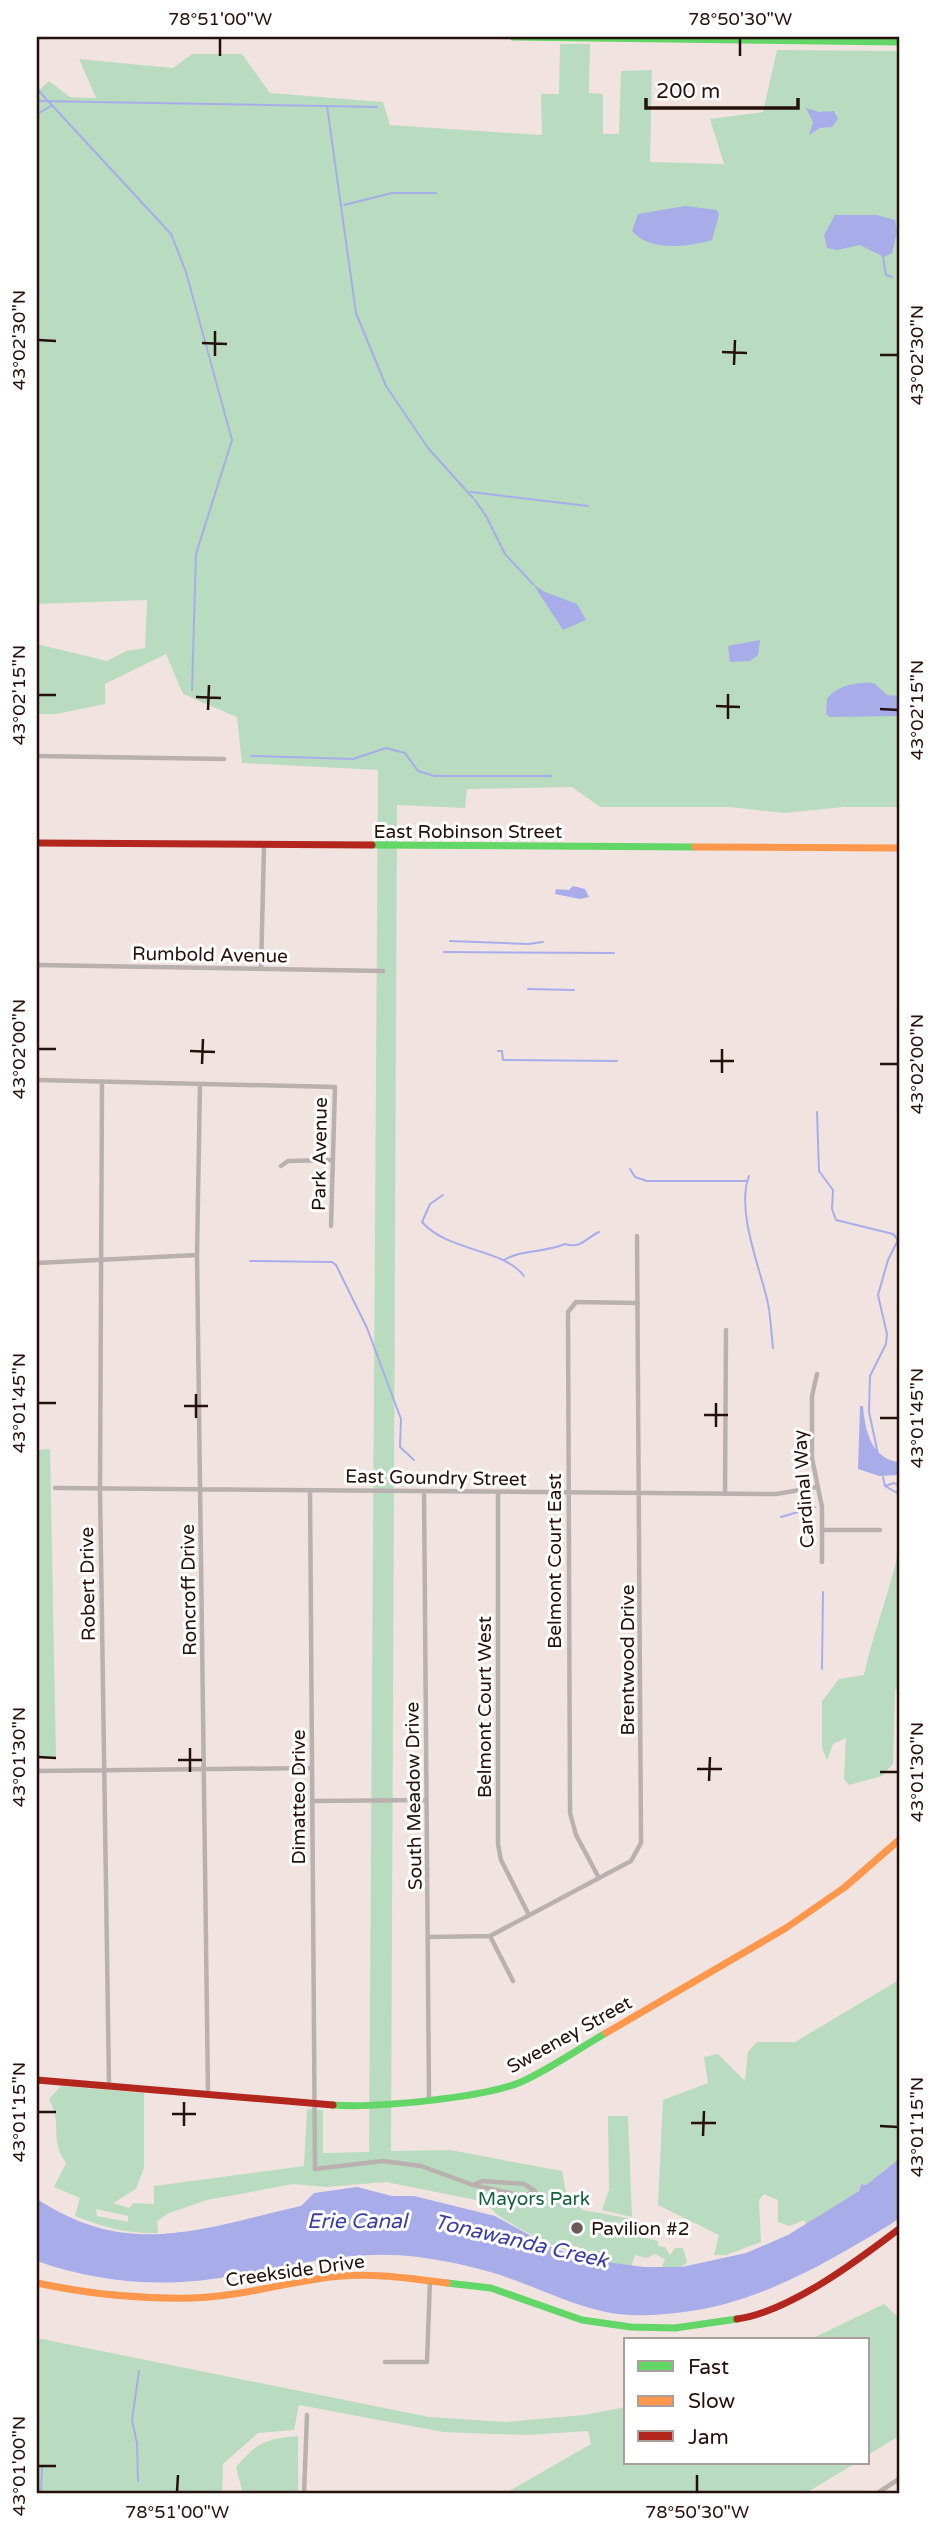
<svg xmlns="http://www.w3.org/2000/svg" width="936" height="2531" font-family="'Varela Round',sans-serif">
<rect width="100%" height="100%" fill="#f1e4e0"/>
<path fill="#b9dbc0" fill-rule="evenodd" d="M560,44H590L589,93L603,94V134H619L621,71L652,70L650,162L724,164L710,119L763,112L777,50L899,51V807H844L784,813L729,807H600L572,787L467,789L465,808L397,805L391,2151L450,2150L562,2171L567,2197L583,2210L632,2219L630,2234L658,2241V2246L665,2247L670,2255L675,2248H683L687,2262L676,2273L662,2266L665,2259L655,2254L647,2258L635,2255L631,2267C584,2259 561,2251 519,2228C505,2219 496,2217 486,2202L386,2182L326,2187L293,2184L207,2200L169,2213L157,2221L158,2233C128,2234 102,2227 75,2216L80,2198L54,2187L66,2163C48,2137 64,2126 49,2099L61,2086L144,2093V2168L136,2189L113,2203L129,2208L133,2203L154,2204V2186L304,2166L307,2109L323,2110V2153L369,2152L378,770L242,763L237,717L183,694L166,654L105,684V704L56,714H37V644L107,661L126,651L145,648L147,600L37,604V92L49,81L70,97L96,98L79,59L173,68L192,54H242L270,93L383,102L390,125L542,135L541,94H559ZM96,2209L128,2216V2222L97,2216Z
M50,1449L56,1758H37V1450Z
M899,1549V1689H895L893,1764L882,1776L849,1785L844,1779L846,1738L833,1744L827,1760L822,1748V1701L839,1679L864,1675C873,1632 890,1592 899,1549Z
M899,1980V2159L866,2185L861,2184L859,2191L806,2224L804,2220L790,2226L778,2222V2200L764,2194L759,2200L761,2242L726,2255H714L719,2235L658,2205L663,2100L708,2083L704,2057L718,2054L745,2081L748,2052L757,2042H795Z
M608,2116H628L632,2217L602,2210L609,2190Z
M884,2304L899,2318V2436L868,2455V2340H809Z
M37,2338L429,2417L506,2422L584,2415L626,2407V2463H856L804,2494H504L591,2444L588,2431L527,2435L443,2432L299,2405L294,2430L258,2433L223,2464L222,2494H37Z
M298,2436V2494H243L236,2467C258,2442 265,2439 298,2436Z"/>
<path fill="#a8adea" d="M806,108L819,112L834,111L838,119L832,127L820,128L809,135L813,122Z
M685,206L717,210L719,215L712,240C689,247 649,252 632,231L638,214Z
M835,215H877L895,220L897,232L892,253L884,257L860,245L837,250L827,248L824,235Z
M533,584L545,592L577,604L586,620L563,630Z
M760,640L758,655L750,661L730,662L728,646Z
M874,683L887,695L899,696V716L830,717L826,714L827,699C837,685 858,682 874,683Z
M573,886L585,889L589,897L580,899L555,894L556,889L569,890Z
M860,1406H863C865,1430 871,1459 899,1462V1475L879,1476L858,1469Z
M899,2159V2218L891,2224C826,2263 761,2302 684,2312C667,2314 648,2316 631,2315C581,2313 537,2285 490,2272C467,2265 441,2260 418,2257C335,2246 263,2277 182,2282C134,2285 82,2277 37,2261V2199C130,2260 202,2228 301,2206L314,2193L357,2187L392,2196H414L495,2216L555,2249L591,2260L644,2267H682L746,2253L788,2235L859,2191L861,2184L866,2185Z"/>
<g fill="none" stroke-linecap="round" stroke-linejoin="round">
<path stroke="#a8adea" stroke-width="2" d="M37,89L171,234L186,272L232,440L196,554L192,690
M37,101L377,107
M327,106L356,313L386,386L428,448L473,498
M37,114L51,106
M344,205L392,193H436
M883,257L886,275L892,277
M471,492L588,506
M475,500L486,516L505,554L533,584
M251,756L353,759L386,748L405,753L418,771L434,776H551
M450,941L528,944L543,942
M444,952L614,953
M528,989L574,990
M498,1051H502L503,1060L617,1061
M817,1112L819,1171L833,1190L832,1209L836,1220L893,1234L898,1240
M630,1169L635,1177L647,1181H746
M749,1176C736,1209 759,1266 767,1299C771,1315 771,1332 773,1348
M443,1195L430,1204L422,1222C448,1252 503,1248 524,1276
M504,1260C523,1249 544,1253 565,1244C581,1249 586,1238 599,1232
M250,1261L332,1262L336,1265L367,1328L401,1419L400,1447L414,1460
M878,1454L869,1412L870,1376L886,1344L887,1334L878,1295L888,1260L898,1240
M883,1477L885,1486
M899,1486L894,1483L885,1486L899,1494
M781,1517L815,1507
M822,1669L823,1592
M37,2464L42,2467L41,2494
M138,2481L137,2443L132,2420L139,2371"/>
<path stroke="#b9b1af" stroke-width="4.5" d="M37,756L224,759
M37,965L383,971
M261,969L264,847
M37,1080L335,1087L331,1226
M102,1082L100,1489L109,2086
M200,1084L197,1255L208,2094
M281,1166L288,1161L332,1160
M37,1263L197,1255
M817,1374L812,1396V1458L822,1507V1562
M55,1488L776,1494L817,1487
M310,1490L315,2169L383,2161L421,2166L473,2185L482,2181L524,2184L535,2191L524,2196L473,2185
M424,1491L429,2099
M498,1492V1844L501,1860L529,1915
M725,1493L726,1330
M823,1530H880
M37,1771L312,1768
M312,1801L426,1800
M599,1878L576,1835L570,1813L568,1312L576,1302L638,1303
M490,1936L513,1981
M429,1937L490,1936L631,1861L641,1843L637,1236
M385,2362H427L430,2280
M304,2494L307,2415
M876,2494L899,2479"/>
<path stroke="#63d668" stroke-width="7" d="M513,37L899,42
M372,845L695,847
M333,2105C375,2108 483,2098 521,2082C550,2069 578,2049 606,2033
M447,2283L491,2288L582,2320L631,2327L675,2328L737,2319"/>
<path stroke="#ff974d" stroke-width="7" d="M695,847L899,848
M606,2033L786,1928L845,1887L899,1840
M37,2283C88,2294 140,2299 192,2298C238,2297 283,2283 330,2277C369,2272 408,2278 447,2283"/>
<path stroke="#b3261e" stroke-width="7" d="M37,843L372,845
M37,2080L333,2105
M737,2319C789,2312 857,2261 899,2229"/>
</g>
<path fill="none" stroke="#25100b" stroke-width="2.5" d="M220,56V38M740,56V38M38,340L56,341M202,343L227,344M722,352L747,353M880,355H898M215,356V331M734,365L735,340M38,695H56M196,697L221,698M716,706L740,707M880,709L898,710M208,710L209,685M728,719V694M38,1049H56M190,1051L215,1052M710,1061H734M202,1064L203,1039M880,1064H898M722,1073V1049M38,1403H56M184,1406H208M704,1415H728M196,1418V1394M880,1418H898M716,1427V1403M38,1757L56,1758M178,1760H202M697,1769H722M190,1772V1748M880,1772H898M709,1781L710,1757M38,2112H56M172,2114H196M691,2123H716M184,2126V2102M880,2126L898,2127M703,2136L704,2111M38,2466H56M177,2492L178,2475M697,2492V2475"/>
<circle fill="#6c5a56" stroke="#fff" stroke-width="2.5" cx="577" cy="2228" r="7"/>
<g text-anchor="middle" stroke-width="6" stroke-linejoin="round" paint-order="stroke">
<g font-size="19" fill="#25100b" stroke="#fff">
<text x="468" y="838">East Robinson Street</text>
<text transform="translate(210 954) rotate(1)" y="7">Rumbold Avenue</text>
<text transform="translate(319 1154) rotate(-89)" y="7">Park Avenue</text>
<text transform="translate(436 1477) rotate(1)" y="7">East Goundry Street</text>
<text transform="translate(803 1489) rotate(-94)" y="7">Cardinal Way</text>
<text transform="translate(554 1561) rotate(-90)" y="7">Belmont Court East</text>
<text transform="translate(87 1584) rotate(-91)" y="7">Robert Drive</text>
<text transform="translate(188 1590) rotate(-91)" y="7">Roncroff Drive</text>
<text transform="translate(627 1660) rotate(-90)" y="7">Brentwood Drive</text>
<text transform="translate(484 1707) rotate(-90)" y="7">Belmont Court West</text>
<text transform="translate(413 1796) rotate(-91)" y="7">South Meadow Drive</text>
<text transform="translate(298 1797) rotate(-90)" y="7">Dimatteo Drive</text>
<text transform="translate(569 2034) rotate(-29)" y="7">Sweeney Street</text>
<text transform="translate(295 2270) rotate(-8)" y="7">Creekside Drive</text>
</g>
<g font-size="19" fill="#15623c" stroke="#fff">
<text x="534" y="2205">Mayors Park</text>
</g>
<g font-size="19" fill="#25100b" stroke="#fff" text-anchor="start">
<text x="591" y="2235">Pavilion #2</text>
</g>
<g font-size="21" font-style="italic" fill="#3a3ca2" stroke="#fff">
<text x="357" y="2228">Erie Canal</text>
<text transform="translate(521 2241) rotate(13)" y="7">Tonawanda Creek</text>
</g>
</g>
<rect width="936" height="2531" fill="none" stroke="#ffffff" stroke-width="77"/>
<rect x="624" y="2338" width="245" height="126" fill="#ffffff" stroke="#a89f9d" stroke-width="2"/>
<rect x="638" y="2361" width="35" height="10" fill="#63d668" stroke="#a89f9d" stroke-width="2"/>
<text x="688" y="2374" font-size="21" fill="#25100b">Fast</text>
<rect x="638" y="2396" width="35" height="10" fill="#ff974d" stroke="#a89f9d" stroke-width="2"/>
<text x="688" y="2408" font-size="21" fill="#25100b">Slow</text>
<rect x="638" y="2431" width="35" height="10" fill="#b3261e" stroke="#a89f9d" stroke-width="2"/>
<text x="688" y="2444" font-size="21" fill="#25100b">Jam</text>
<path d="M646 98v10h152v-10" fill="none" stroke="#25100b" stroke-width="3.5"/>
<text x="656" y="98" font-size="21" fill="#25100b" stroke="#ffffff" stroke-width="5" paint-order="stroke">200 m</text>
<rect x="38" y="38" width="860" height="2454" fill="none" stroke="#25100b" stroke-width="2.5"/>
<g font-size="18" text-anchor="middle" fill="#25100b">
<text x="220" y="25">78°51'00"W</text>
<text x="740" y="25">78°50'30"W</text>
<text transform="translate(19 340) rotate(-90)" y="6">43°02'30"N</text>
<text transform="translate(917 355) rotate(-90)" y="6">43°02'30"N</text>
<text transform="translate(19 695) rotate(-90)" y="6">43°02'15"N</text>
<text transform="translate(917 710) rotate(-90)" y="6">43°02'15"N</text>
<text transform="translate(19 1049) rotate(-90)" y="6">43°02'00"N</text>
<text transform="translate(917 1064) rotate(-90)" y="6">43°02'00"N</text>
<text transform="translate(19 1403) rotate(-90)" y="6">43°01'45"N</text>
<text transform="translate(917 1418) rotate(-90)" y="6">43°01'45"N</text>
<text transform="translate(19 1757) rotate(-90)" y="6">43°01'30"N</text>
<text transform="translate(917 1772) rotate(-90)" y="6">43°01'30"N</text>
<text transform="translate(19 2112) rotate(-90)" y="6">43°01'15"N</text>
<text transform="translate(917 2127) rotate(-90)" y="6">43°01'15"N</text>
<text transform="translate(19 2466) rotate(-90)" y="6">43°01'00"N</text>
<text x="177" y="2518">78°51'00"W</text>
<text x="697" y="2518">78°50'30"W</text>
</g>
</svg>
